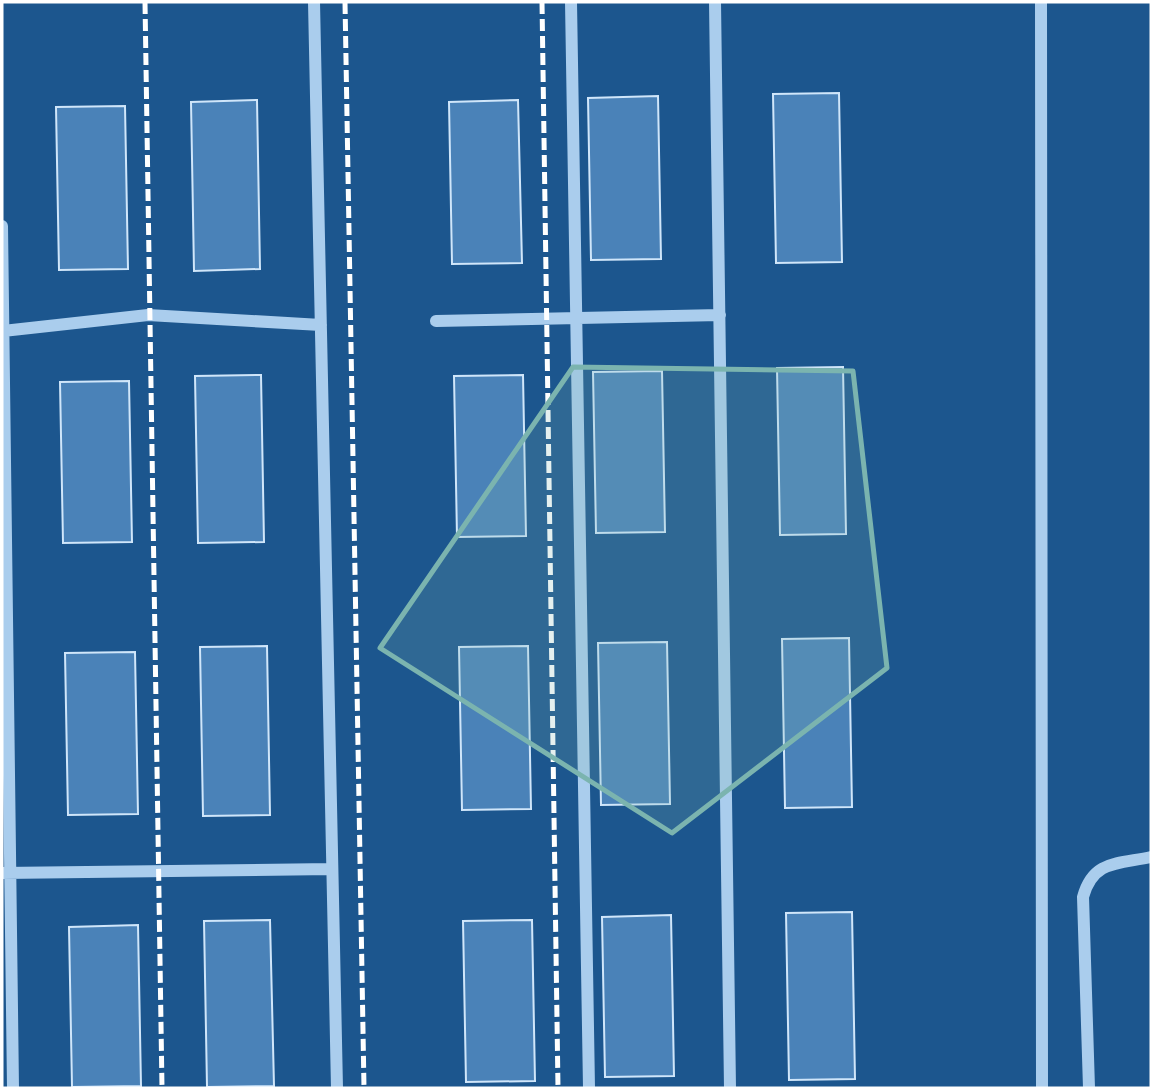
<svg xmlns="http://www.w3.org/2000/svg" width="1153" height="1090" font-family="'Roboto Condensed',sans-serif">
<rect width="100%" height="100%" fill="#1c568e"/>
<path fill="#4a82b8" stroke="#d0e6fa" stroke-width="2" d="M839,93L842,262L776,263L773,94Z
M658,96L661,259L591,260L588,98Z
M257,100L260,269L194,271L191,102Z
M518,100L522,263L452,264L449,102Z
M125,106L128,269L59,270L56,107Z
M843,367L846,534L780,535L777,368Z
M662,371L665,532L596,533L593,372Z
M261,375L264,542L198,543L195,376Z
M523,375L526,536L457,537L454,376Z
M129,381L132,542L63,543L60,382Z
M849,638L852,807L785,808L782,639Z
M667,642L670,804L601,805L598,643Z
M267,646L270,815L203,816L200,647Z
M528,646L531,809L462,810L459,647Z
M135,652L138,814L68,815L65,653Z
M852,912L855,1079L789,1080L786,913Z
M671,915L674,1076L605,1077L602,917Z
M270,920L274,1086L207,1087L204,921Z
M532,920L535,1081L466,1082L463,921Z
M138,925L141,1086L72,1087L69,927Z"/>
<g fill="none" stroke-linecap="round" stroke-linejoin="round">
<path stroke="#aacded" stroke-width="12" d="M314,2L337,1088
M571,2L589,1088
M715,2L730,1088
M1041,2L1042,1088
M2,226L13,1088
M436,321L720,315
M3,331L148,315L321,325
M2,873L332,869
M1089,1088L1083,897C1093,860 1118,864 1151,857"/>
<path stroke="#fff" stroke-width="5" stroke-dasharray="12 5" stroke-linecap="butt" d="M145,2L162,1088
M345,2L364,1088
M542,2L558,1088"/>
</g>
<path fill="#7bb4af" fill-opacity="0.2" stroke="#7bb4af" stroke-width="5" stroke-linejoin="round" d="M573,367L853,371L887,668L672,833L380,648Z"/>
<rect width="1153" height="1090" fill="none" stroke="#ffffff" stroke-width="7"/>
</svg>
